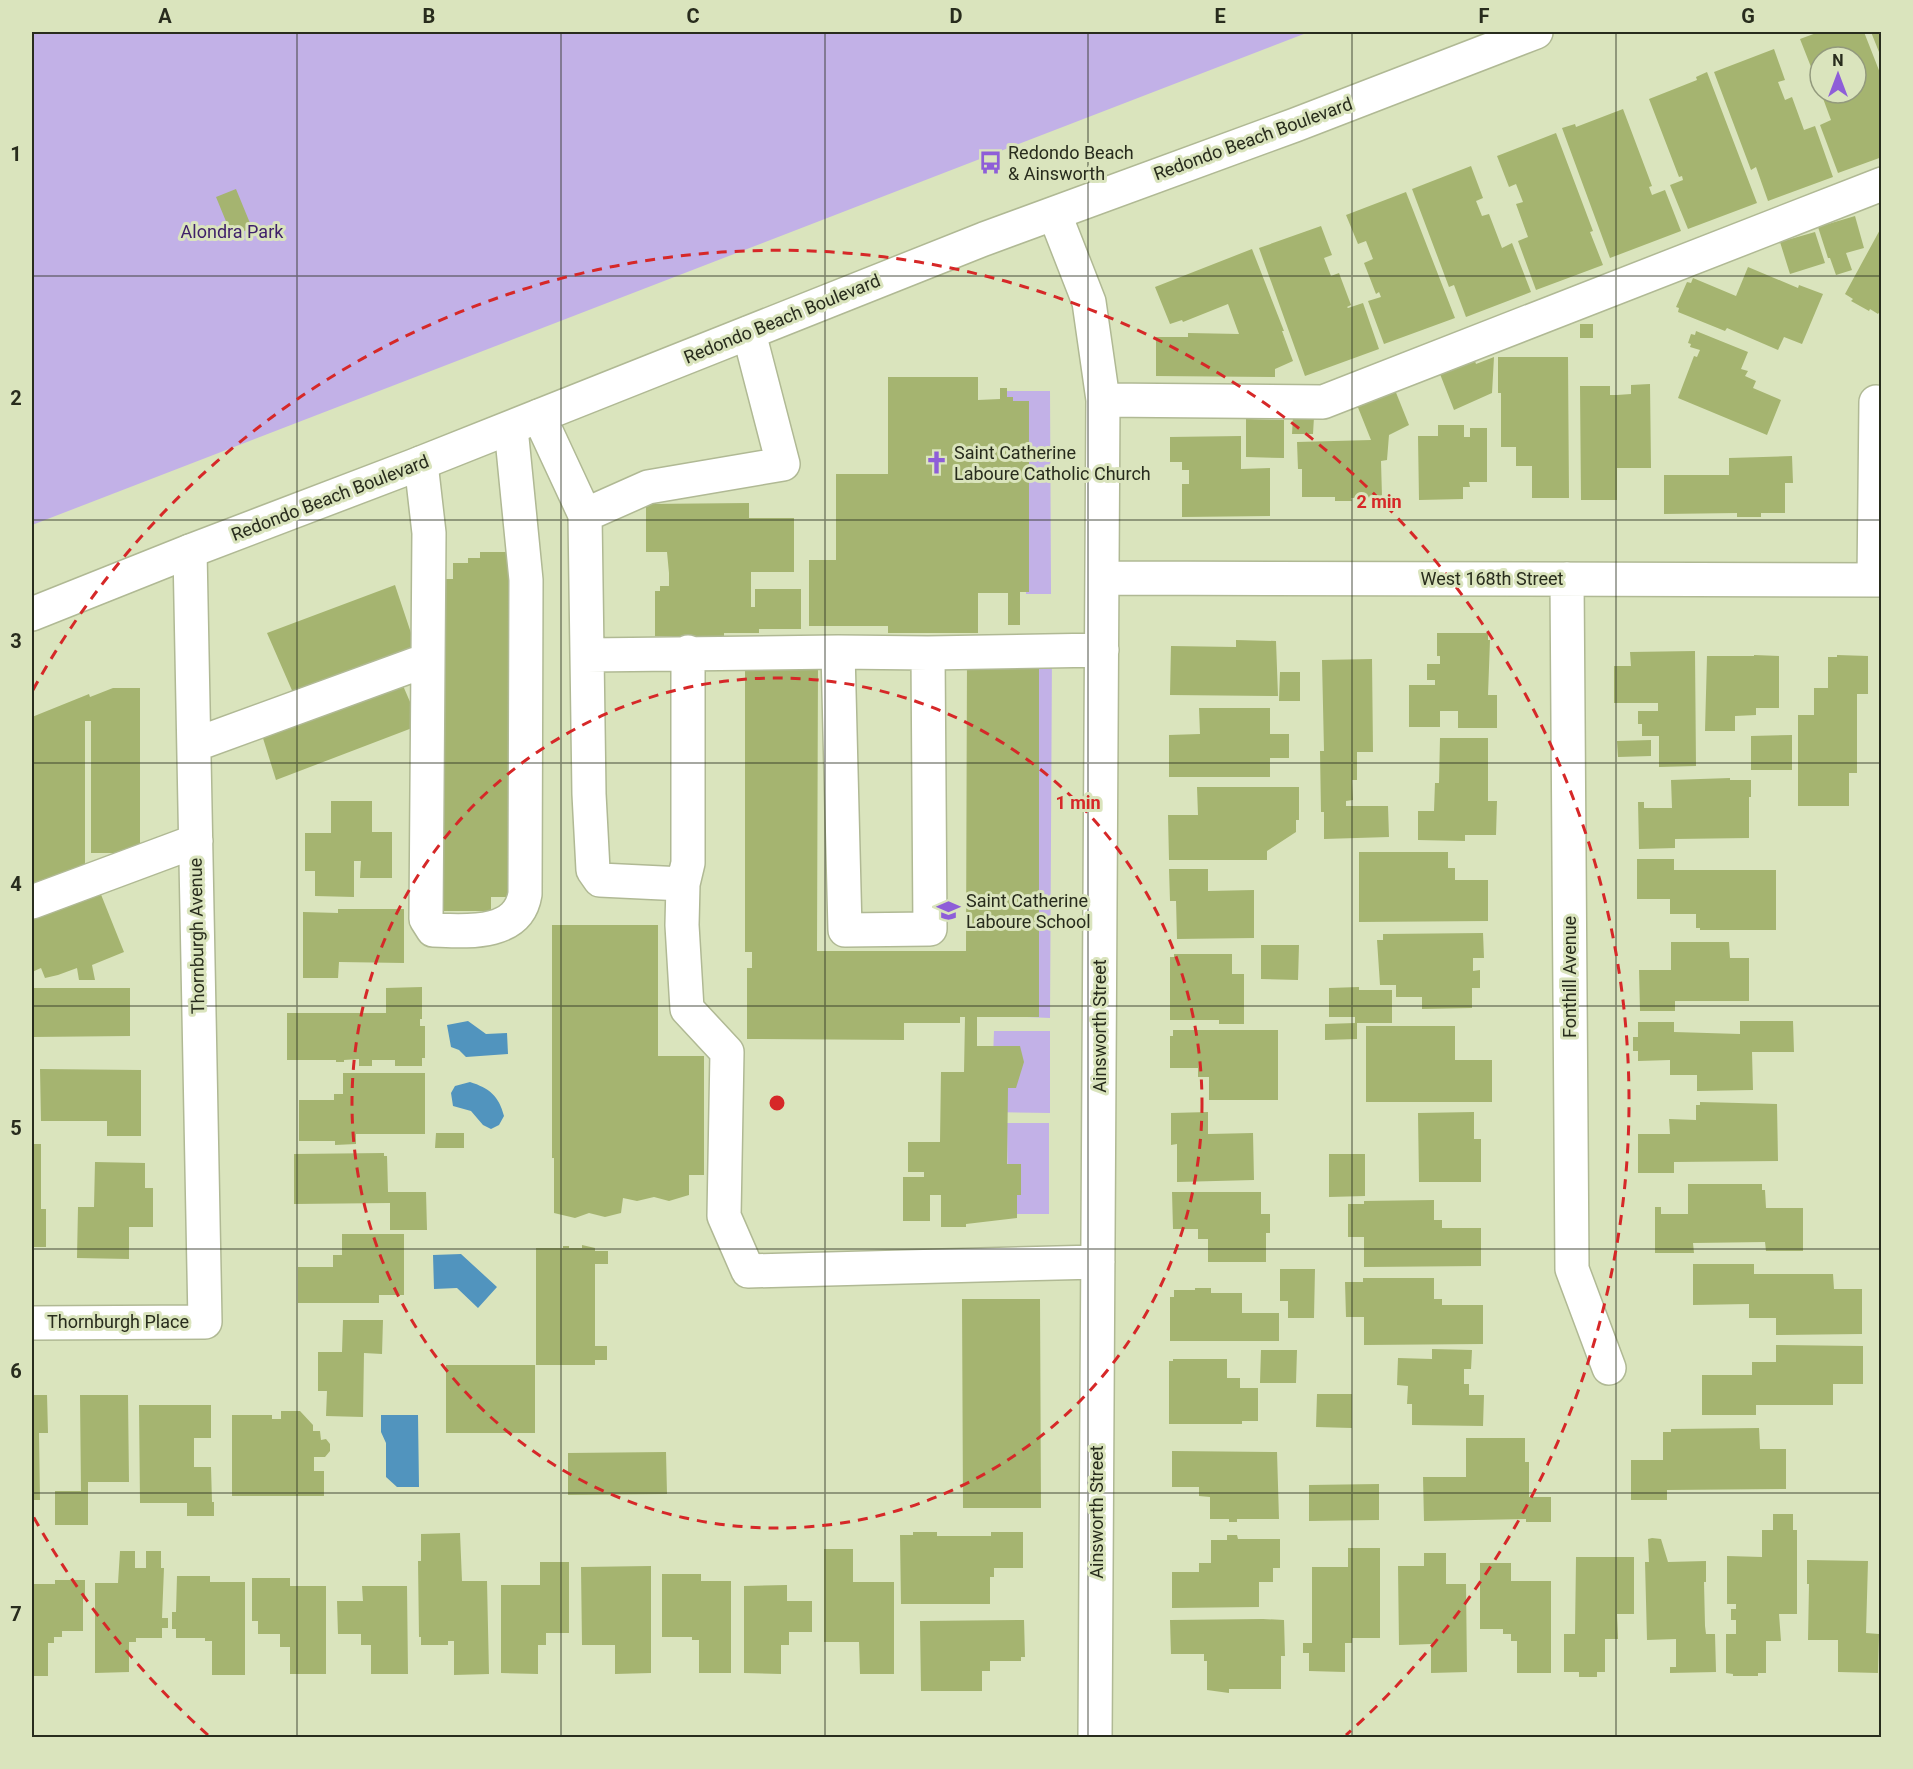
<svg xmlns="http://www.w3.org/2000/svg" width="1913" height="1769" font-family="Roboto,sans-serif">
<rect width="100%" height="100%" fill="#dae4bd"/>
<path fill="#c2b1e7" d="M32,32H1309L32,525Z
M1004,391H1050L1051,594H1026V406L1004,407Z
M1028,652H1052L1050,1018L1027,1017Z
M994,1031H1050V1113L991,1112Z
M1007,1123H1049V1214H1008Z"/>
<path fill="#5194be" d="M468,1021L486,1034L507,1033L508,1054L466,1057L459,1050L451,1047L447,1025Z
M470,1082C489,1088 499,1096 504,1116L499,1125L491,1129L483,1125L471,1111L453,1106L451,1093L455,1086Z
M461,1254L497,1287L478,1308L457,1288L434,1289L433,1255Z
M381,1415H418L419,1487H397L386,1477V1443L381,1432Z"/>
<path fill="#a5b470" d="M1819,32H1864L1882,78V157L1838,173L1820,125L1831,120L1821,93H1856V57H1820V69L1813,72L1800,39Z
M1871,32H1882V57H1881Z
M1774,49L1785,80L1778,82L1785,100L1792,97L1804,130L1815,126L1833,177L1768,201L1756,167L1751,170L1714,72Z
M1707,72L1757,203L1688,229L1670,185L1683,180L1682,176L1679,177L1649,99L1697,80L1696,77Z
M1623,109L1652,186L1649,187L1652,195L1665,190L1681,231L1610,258L1562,128L1575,124L1576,127Z
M1556,133L1593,231L1590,232L1603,265L1536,290L1518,241L1528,237L1516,204L1523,202L1516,184L1509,187L1497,156Z
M1471,166L1483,198L1476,201L1482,216L1489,214L1502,248L1512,243L1531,292L1466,317L1454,285L1449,287L1412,189Z
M236,189L252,228L232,236L216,197Z
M1406,192L1455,318L1384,344L1368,301L1381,297L1379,292L1376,294L1364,263L1373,259L1366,241L1358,244L1346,215Z
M1855,216L1864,248L1846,253L1852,270L1836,275L1830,258H1828L1818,227Z
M1321,226L1332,255L1324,258L1331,276L1339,273L1351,305L1347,307L1348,308L1363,303L1379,349L1305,376L1259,248Z
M1882,226V308L1878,314L1870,309L1869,311L1851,301L1853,299L1845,294Z
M1815,232L1825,263L1790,274L1780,242Z
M1252,249L1284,331H1282L1293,361L1275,369V377L1156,376V337H1188V333L1239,334L1228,304L1183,322L1182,320L1170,324L1155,287Z
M1748,267L1798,288L1799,285L1823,294L1802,344L1784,337L1778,350L1727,328L1725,331L1678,312L1679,308L1676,307L1687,282L1691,283L1693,278L1736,296Z
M1580,324H1593V338H1580Z
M1696,331L1748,352L1741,369L1748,371L1745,376L1756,381L1753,388L1781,400L1767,435L1678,398L1694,356L1697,357L1700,350L1690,347L1691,344L1688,343L1691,334L1695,335Z
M1494,357L1492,393L1454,410L1440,374L1475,361L1476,364Z
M1498,357H1568L1569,498H1532V466H1516V447H1501V393H1498Z
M888,377H978V400L1000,399V388H1007V397H1013V401H1029V592H1020V625H1008V593H978V633H888V626H809V560H836V474H888Z
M1650,384L1651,468H1617V500H1581L1580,386H1610V395H1617L1631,394V385Z
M1395,390L1409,425L1389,435L1387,460L1381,461L1382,497L1351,498L1352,501H1335V497H1302V469H1298L1297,442L1371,440L1357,405Z
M1293,417H1314L1313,434H1292Z
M1246,419L1284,420V458L1246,457Z
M1438,425H1464V437H1470V428H1487V482H1469L1470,487H1463V499L1419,500L1418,436H1438Z
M1241,436V469L1270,468V516L1182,517V484H1189V470H1182V462H1170V437Z
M1792,456L1793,483H1785V513H1761V517H1737V513L1664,514V475H1729V458Z
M749,503V518H794V572H751V607H755V589H801V629H759V633H724V636H655V591H660V586H669V573L667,552H646V504Z
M480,552H521L523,897H491V911H434L433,579H453V563H468V558H480Z
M395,585L416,648L294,695L267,633Z
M1437,633H1488V640H1490L1488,695H1497V728H1458V711H1440V727H1409V685H1435V680H1427V664H1440V656H1437Z
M1236,640L1276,641L1278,696L1170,695L1171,646L1236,647Z
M1695,651L1696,766L1659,767V736H1642V724H1638V711H1658V703H1614V666H1631L1630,652Z
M1754,655L1779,656V708H1756V715L1735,716V731H1705L1707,656H1754Z
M1837,655L1868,656V694H1857V773H1849V806H1798V715H1814V688H1828V657H1837Z
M967,658H1039V1017H977V1046H1020L1024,1062L1016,1088H1008L1007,1164H1021V1195H1017V1218L966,1224V1227H941V1195H930V1221H903V1177H924V1172H908V1142H940L941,1072H964L965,1017H960V1023H904V1040L747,1039V968H752V952H745V666H818L817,951H966Z
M1372,659L1373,752H1357V780H1352L1353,800L1346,801V806H1388L1389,837L1324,839V812H1321L1320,751H1324L1322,660Z
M1280,672H1300V701H1279Z
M401,681L420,725L276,780L262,735Z
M113,688H140V853H91V721H85V875L64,883H32V717L89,694L90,697Z
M1199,708H1270V734H1289V758H1270V777H1169V735L1200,734Z
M1792,735V770H1751V736Z
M1440,738H1488V801H1497L1496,835H1465V841L1418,840V811H1434L1435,783H1439Z
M1651,740V756L1618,757L1617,741Z
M1730,778V780H1751V797H1749V838L1675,839V848L1639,849L1638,802H1644V808H1672L1671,780Z
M1197,787H1299V820H1296V832L1267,851V860H1169L1168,815H1198Z
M331,801H372V832H392V878H360L361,861H354V897L315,896V871H305V833H331Z
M1359,852H1448V868H1455V880H1488V921L1359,922Z
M1637,859H1674V870H1776V930H1700V928H1696V914H1670V899H1637Z
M1169,869H1208V891L1254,890V938L1177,939L1176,901H1170Z
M98,887L124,952L92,965L95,980H79L77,968L58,975L45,978L41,968L32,972V914Z
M338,909H404V963L339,962L338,978H303V912L338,913Z
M552,925H658V1056H704V1175H689V1195L669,1201L654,1197L637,1201L623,1198L621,1213L605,1217L589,1213L575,1218L554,1213V1158H552Z
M1483,933L1484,958H1473V971L1480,970V988H1472V1008L1422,1009V997H1396V985H1380L1377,940H1383V934Z
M1671,942H1729L1730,958H1749V1001H1675V1011H1640L1639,970H1671Z
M1261,945H1299L1298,980L1261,979Z
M1174,954H1232V974H1244V1024H1219V1020H1170V957H1174Z
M422,987V1019H420V1026H425V1058H422V1066H395V1060H372V1066H359V1059L344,1060V1062H336V1060H287V1013H386V988Z
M1359,987V990H1392V1023H1357V1039L1325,1040V1024L1355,1023V1017H1329V988Z
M32,988H130V1036L32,1037Z
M1740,1021H1793L1794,1052H1752L1753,1090L1697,1091V1075H1670V1060L1638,1061V1051H1633V1037H1638V1022H1674V1032L1740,1034Z
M1366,1026H1455V1060H1492V1102H1366Z
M1173,1030H1278V1100H1209V1077H1198V1068H1170V1036H1173Z
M40,1069L141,1070V1136H107V1121H41Z
M343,1073H425V1134H356V1144L335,1145V1141H299V1100H334V1094H343Z
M1700,1102L1777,1104L1778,1161L1674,1162V1173H1638V1134H1670L1669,1119L1696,1120V1105H1700Z
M1208,1112V1134L1253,1133L1254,1180L1177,1182V1144L1171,1145V1113Z
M1474,1112V1139H1481V1182H1419L1418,1113Z
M436,1133H464V1148H435Z
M32,1144H41V1209H46V1247H32Z
M384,1153V1156H387L388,1192H426L427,1230H390V1203L294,1204V1154Z
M1329,1154H1365V1196L1329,1197Z
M95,1162L145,1163V1188H153V1227H129V1259L77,1258L78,1207H94Z
M1688,1184H1762V1190H1765L1766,1208H1803V1251H1766L1765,1242L1693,1243L1694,1253H1655V1207H1661V1214H1688Z
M1172,1192H1261V1214H1270V1233H1266V1262H1208V1239H1198V1229H1173Z
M1434,1200V1220H1442V1228H1481V1266L1364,1267V1237H1348V1204H1364V1201Z
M342,1234H404V1295H379V1303H298V1267H333V1255H342Z
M582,1245L595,1248V1251H608V1264H595V1346H607V1360H595V1365H536V1248H563V1246H569V1248H582Z
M1693,1264H1754V1274H1833L1834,1289H1862V1334L1776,1335V1318H1749V1304L1693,1305Z
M1280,1269H1315L1314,1318H1288V1301H1280Z
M1363,1278H1434V1299H1442V1305H1483V1344L1364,1345V1317H1346L1345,1282H1363Z
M1195,1288H1211V1293H1242V1313H1279V1341H1170V1297H1174V1290H1195Z
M962,1299H1040L1041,1508H963Z
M343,1320H383L382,1354L364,1353L363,1417L326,1416L327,1391H318V1352H342Z
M1776,1345L1863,1346V1384H1833V1405H1756V1415H1702V1375H1752V1362H1776Z
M1432,1349L1472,1350L1471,1369H1464V1384H1469V1395H1484L1483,1426L1412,1425V1404H1407L1408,1386L1397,1385L1398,1358L1432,1359Z
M1261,1350H1297L1296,1383H1260Z
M1173,1359H1227V1378H1240V1388H1258V1421H1242V1424H1169V1361H1173Z
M446,1365H535V1433H446Z
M1317,1394H1352V1428L1316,1427Z
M32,1395H47L48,1433H39L40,1500H32Z
M80,1395H128L129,1482H88V1525H55V1491H81Z
M139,1405H211V1438H194V1467H211L212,1502H214V1516H187V1503H140Z
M281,1411H300L313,1425V1431H320L321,1440L326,1439L330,1444V1451L325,1457H314V1471H324V1496H232V1415H272V1419H281Z
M1759,1428L1760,1449H1786V1489L1667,1490V1500H1631V1460H1663V1432H1671V1429Z
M1466,1438H1525V1462H1529V1497H1551V1522H1526V1519L1424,1521L1423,1477H1466Z
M1172,1451L1277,1452L1279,1519H1237V1522H1229V1519H1210V1497L1199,1496V1487H1172Z
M666,1452L667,1494L568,1495V1453Z
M1379,1484V1520L1309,1521V1485Z
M1773,1514H1793V1530H1797V1614H1779L1781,1641H1766V1673H1758V1676H1733V1674L1726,1673V1634H1736V1620H1731V1609H1736V1604H1727V1556L1762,1557V1530H1773Z
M913,1532H937V1536H991V1532H1023V1568H994V1577H990V1604H901L900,1535H913Z
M460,1533L462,1581H487L489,1674L454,1675V1641H448V1645H421V1637H419L418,1561H421V1534Z
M1227,1535H1237L1238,1539H1280V1568H1273V1582H1259V1607L1172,1608V1572H1199V1563H1211V1540H1227Z
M1652,1538L1661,1539L1668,1562L1706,1561V1582H1704L1705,1626L1706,1634H1715L1716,1672L1670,1673V1667H1676V1639L1647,1640L1645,1562H1649L1648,1539Z
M1348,1548H1380V1638H1352V1643H1345V1672L1309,1671V1653H1303V1643H1312V1567H1348Z
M824,1549H853V1582H894V1674H860L859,1642H824Z
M120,1551H135V1568H146V1551H161V1568H164L162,1618H168V1628H162V1638H136V1642H129V1672L95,1673V1583H118Z
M1424,1553H1446V1584H1466L1467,1672L1431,1673V1644L1399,1645L1398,1566H1424Z
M1576,1557H1634V1614H1617L1618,1639H1605V1672H1597V1677H1579V1672H1564V1634H1575Z
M1807,1560L1868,1561L1866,1633L1879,1634L1878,1673L1838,1672V1640H1808L1809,1584H1807Z
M540,1562H569V1633H546V1645H538V1674L501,1673V1585H540Z
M1480,1563H1511V1581H1551V1673H1517V1641H1511V1634H1503V1629H1480Z
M651,1566V1673L615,1674V1645H582L581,1567Z
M662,1574H701V1581H731V1673H699V1640H692V1637H662Z
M177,1576H210V1582H245V1675H212V1641H205V1638H176V1629H172V1612H176Z
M252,1578H290V1586H326V1674H290V1647H280V1634H258V1621H252Z
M55,1580H85V1599H83V1631H62V1637H54V1643H48V1676H32V1584H55Z
M787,1585V1601H812V1632H789V1645H781V1674L744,1673V1586Z
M362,1586H407L408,1674H371V1645H361V1634H338L337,1601H363Z
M1263,1619L1284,1620L1285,1656H1281V1689H1229V1693L1207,1690V1661H1204V1654H1171L1170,1620Z
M1024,1620L1025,1657H1021V1661H990V1671H982V1691H921L920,1621Z"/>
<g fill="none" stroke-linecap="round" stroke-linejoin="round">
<defs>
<path id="minor" d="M1055,215L1089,302L1103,400L1095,1738
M1103,400L1323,402L1882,184
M539,416L585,515L648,487L783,464L749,333
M421,463L429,533L426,919L433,930C464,931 518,937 525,894L526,580L511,428
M585,515L589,794L593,870L600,880L683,884L688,863V652
M1102,578L1882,580
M1567,579L1572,1269L1609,1368
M1874,580L1876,402
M838,652L928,653L1102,650
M587,655L838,652L845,930L930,929L928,653
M194,745L416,664
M683,884L682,925L687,1009L727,1052L724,1216L748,1271L1098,1262
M32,902L196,841
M32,1323L205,1322L190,551"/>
<path id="major" d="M32,614L190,551L413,466L984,239L1295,125L1536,32"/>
</defs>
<use href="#minor" stroke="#b0b994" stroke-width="36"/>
<use href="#major" stroke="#b0b994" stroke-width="36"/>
<use href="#minor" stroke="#fff" stroke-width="33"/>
<use href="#major" stroke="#fff" stroke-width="33"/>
</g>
<path fill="none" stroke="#282c1d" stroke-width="1.5" stroke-opacity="0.55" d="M297,32V1738M561,32V1738M825,32V1738M1088,32V1738M1352,32V1738M1616,32V1738M32,276H1882M32,520H1882M32,763H1882M32,1006H1882M32,1249H1882M32,1493H1882"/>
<g fill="none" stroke="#d62828" stroke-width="3" stroke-dasharray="10 8">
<circle cx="777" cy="1103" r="425"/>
<path d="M208 1735A851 851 0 0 1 33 1516M33 690A851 851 0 1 1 1346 1735"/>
</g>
<defs>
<symbol id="bus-bare" viewBox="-9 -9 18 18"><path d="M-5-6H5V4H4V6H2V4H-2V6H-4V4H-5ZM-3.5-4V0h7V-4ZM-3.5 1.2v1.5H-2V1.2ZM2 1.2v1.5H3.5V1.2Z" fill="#8e5ed8" stroke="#dae4bd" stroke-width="2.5" paint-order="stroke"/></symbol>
<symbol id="church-bare" viewBox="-9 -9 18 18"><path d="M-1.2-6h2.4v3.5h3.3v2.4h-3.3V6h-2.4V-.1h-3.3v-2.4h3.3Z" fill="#8e5ed8" stroke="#dae4bd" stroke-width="2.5" paint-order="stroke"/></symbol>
<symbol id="school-bare" viewBox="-9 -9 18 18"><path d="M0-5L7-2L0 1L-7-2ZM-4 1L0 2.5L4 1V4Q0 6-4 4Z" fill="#8e5ed8" stroke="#dae4bd" stroke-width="2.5" paint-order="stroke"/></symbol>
</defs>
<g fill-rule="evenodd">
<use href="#bus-bare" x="974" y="146" width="33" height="33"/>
<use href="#church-bare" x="920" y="446" width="33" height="33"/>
<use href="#school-bare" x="932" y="894" width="33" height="33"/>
</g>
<g text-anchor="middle" stroke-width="6" stroke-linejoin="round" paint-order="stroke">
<g font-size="18" fill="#282c1d" stroke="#dae4bd">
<text transform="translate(1253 139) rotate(-20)" y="6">Redondo Beach Boulevard</text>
<text transform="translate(782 319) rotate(-22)" y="6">Redondo Beach Boulevard</text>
<text transform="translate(330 498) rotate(-21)" y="6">Redondo Beach Boulevard</text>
<text x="1492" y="585">West 168th Street</text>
<text transform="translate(197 936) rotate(-91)" y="6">Thornburgh Avenue</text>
<text transform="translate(1570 977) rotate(-90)" y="6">Fonthill Avenue</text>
<text transform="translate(1100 1026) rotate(-90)" y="6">Ainsworth Street</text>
<text x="118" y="1328">Thornburgh Place</text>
<text transform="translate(1097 1512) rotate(-90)" y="6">Ainsworth Street</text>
</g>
<g font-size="18" fill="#282c1d" stroke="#dae4bd" text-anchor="start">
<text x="1008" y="159">Redondo Beach<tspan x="1008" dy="21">&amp; Ainsworth</tspan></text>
<text x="954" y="459">Saint Catherine<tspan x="954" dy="21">Laboure Catholic Church</tspan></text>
<text x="966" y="907">Saint Catherine<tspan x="966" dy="21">Laboure School</tspan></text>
</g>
<g font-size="18" fill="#3e1f69" stroke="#dae4bd">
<text x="232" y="238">Alondra Park</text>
</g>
</g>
<circle cx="777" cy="1103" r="9" fill="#d62828" stroke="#dae4bd" stroke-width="3"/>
<g font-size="18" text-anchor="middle" font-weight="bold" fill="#d62828" stroke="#dae4bd" stroke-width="6" stroke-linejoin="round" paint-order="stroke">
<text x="1379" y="508">2 min</text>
<text x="1078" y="809">1 min</text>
</g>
<rect width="1913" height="1769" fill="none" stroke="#dae4bd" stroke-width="66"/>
<g transform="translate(1838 75)"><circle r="28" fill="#dae4bd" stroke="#939a7d" stroke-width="1.5"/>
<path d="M0-4.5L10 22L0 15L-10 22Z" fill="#8e5ed8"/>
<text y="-9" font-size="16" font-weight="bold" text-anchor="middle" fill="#282c1d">N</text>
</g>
<rect x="33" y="33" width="1847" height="1703" fill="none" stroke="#282c1d" stroke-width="2"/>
<g font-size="20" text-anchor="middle" font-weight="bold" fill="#282c1d">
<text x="165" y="23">A</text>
<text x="429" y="23">B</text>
<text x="693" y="23">C</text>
<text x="956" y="23">D</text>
<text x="1220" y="23">E</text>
<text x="1484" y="23">F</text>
<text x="1748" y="23">G</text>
<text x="16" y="161">1</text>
<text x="16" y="405">2</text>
<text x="16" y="648">3</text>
<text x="16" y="891">4</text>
<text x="16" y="1135">5</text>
<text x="16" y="1378">6</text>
<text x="16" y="1621">7</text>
</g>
</svg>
